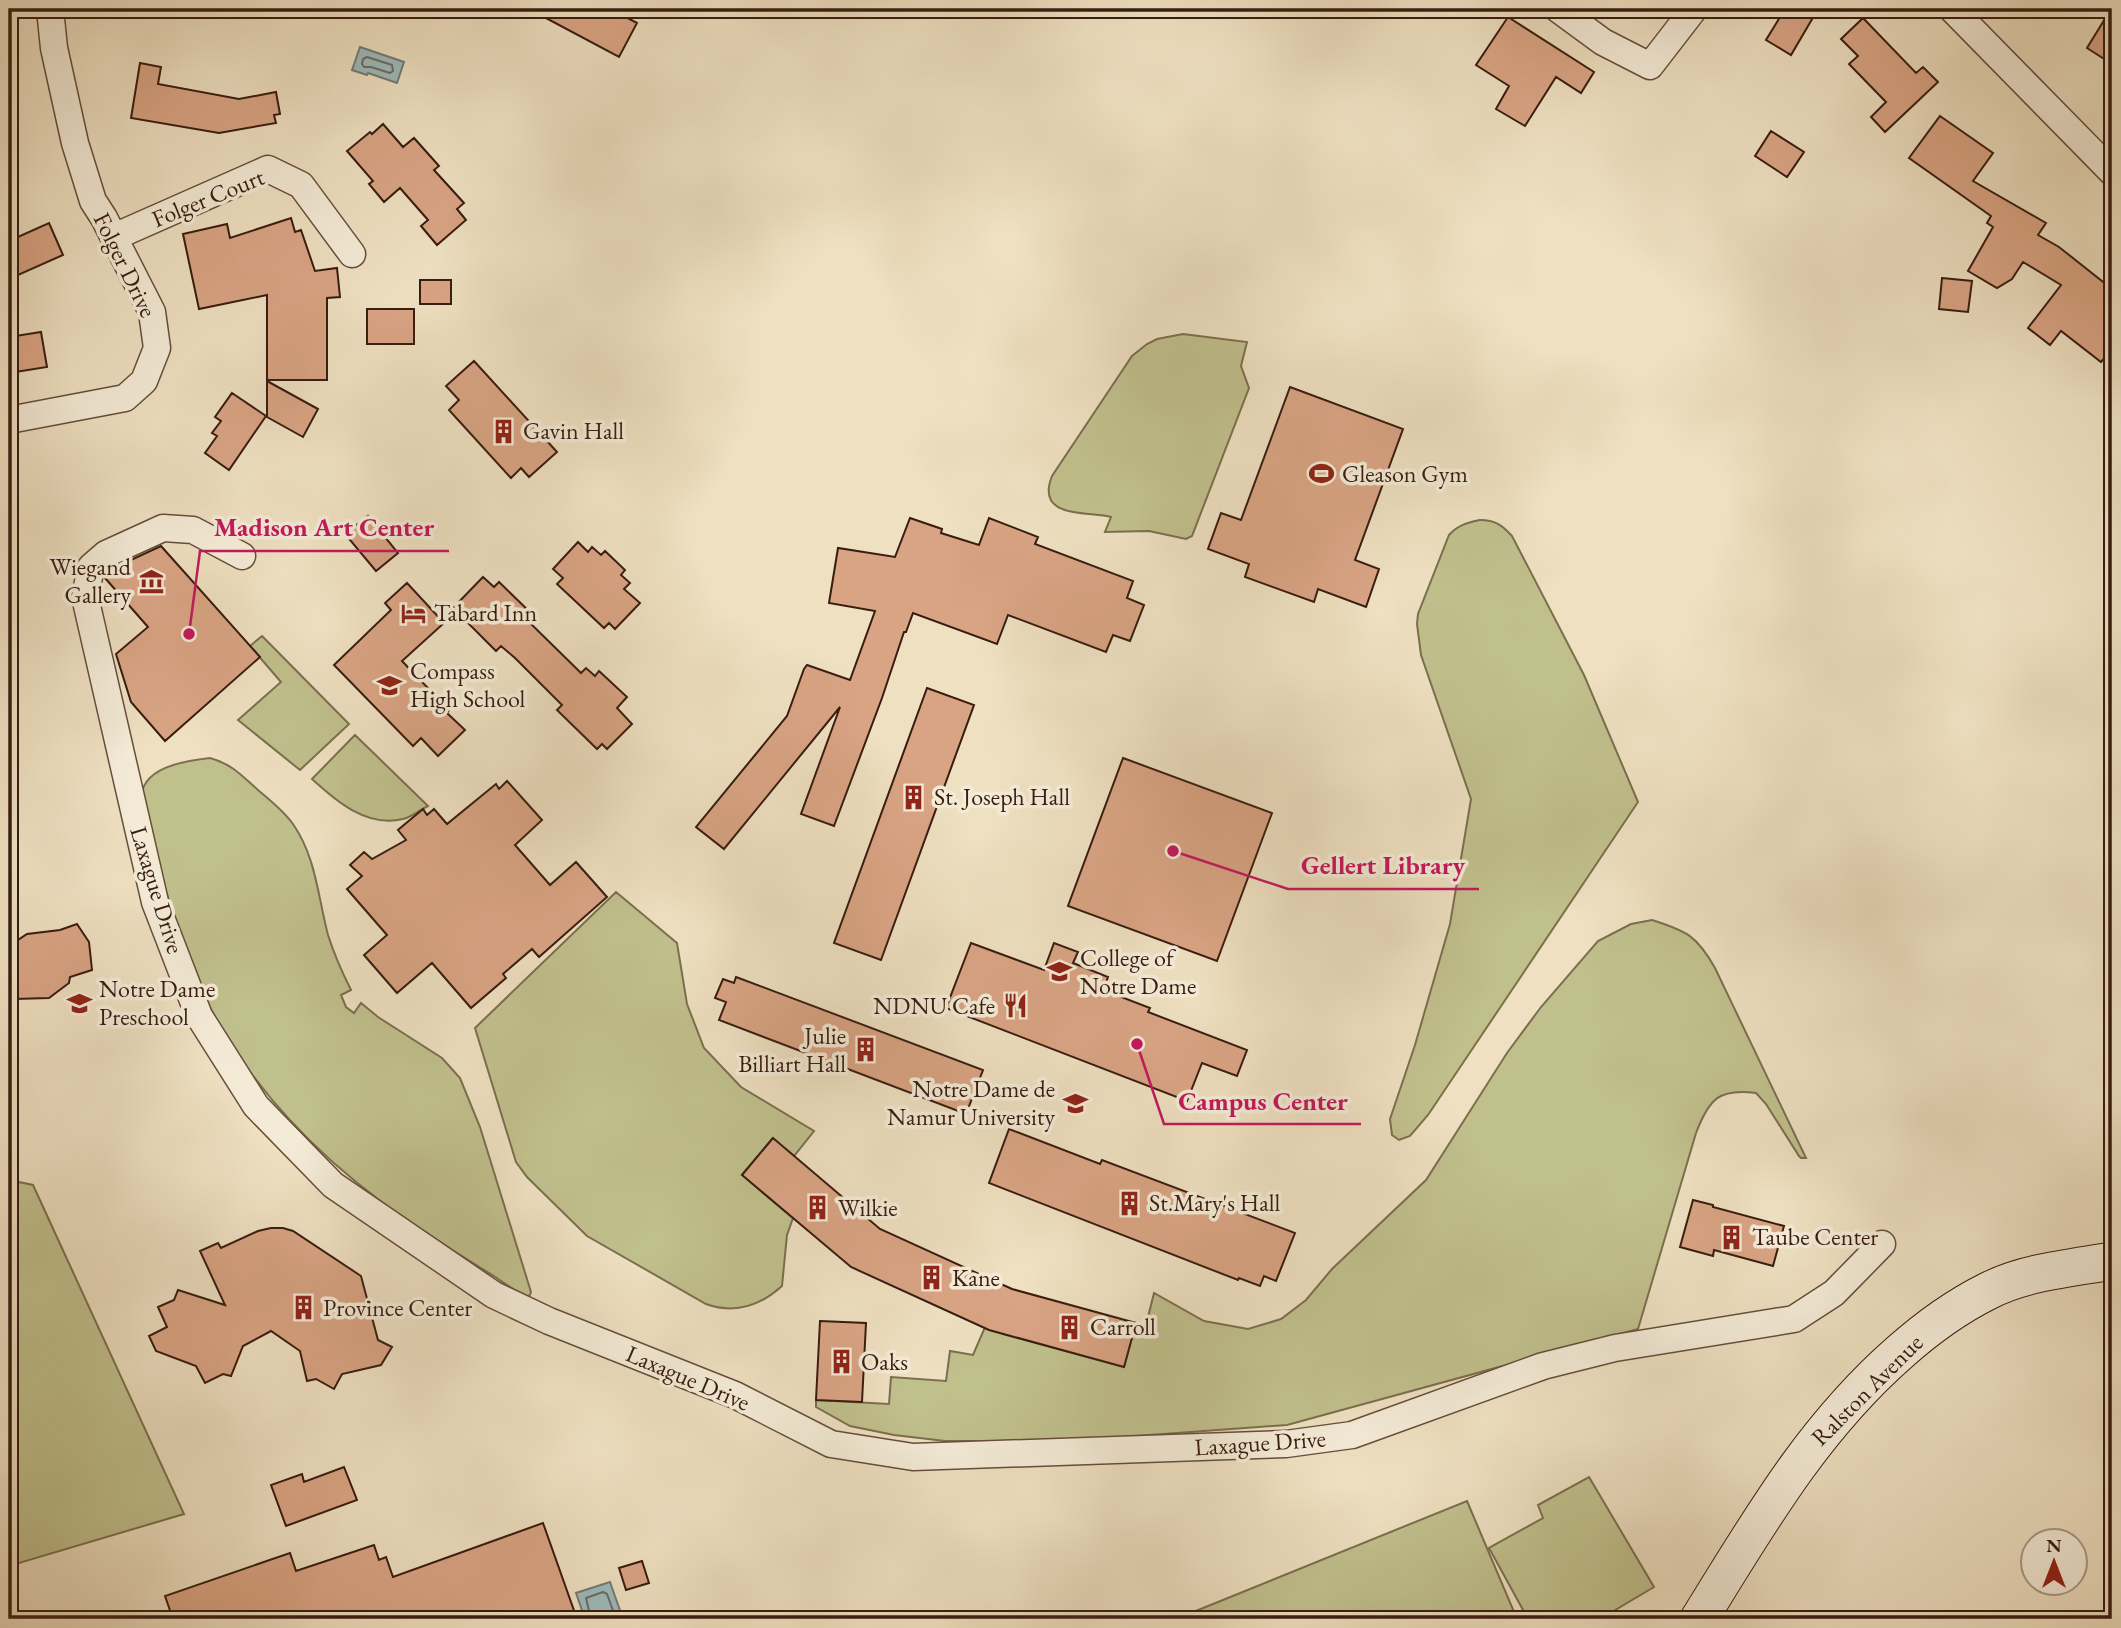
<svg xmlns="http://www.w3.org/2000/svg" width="2121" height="1628" font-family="'EB Garamond',serif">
<rect width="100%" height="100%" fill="#eee0c1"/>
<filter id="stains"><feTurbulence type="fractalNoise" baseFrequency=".00286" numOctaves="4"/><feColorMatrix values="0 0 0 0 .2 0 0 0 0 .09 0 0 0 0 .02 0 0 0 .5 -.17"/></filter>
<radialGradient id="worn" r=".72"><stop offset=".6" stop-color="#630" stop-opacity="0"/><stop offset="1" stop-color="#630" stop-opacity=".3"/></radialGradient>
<path fill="#c0c08d" stroke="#7c6e4e" stroke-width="2" d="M1183,334L1247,342L1241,366L1249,388L1192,536L1186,539L1149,531L1105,532L1111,517C1087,511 1035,519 1052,476L1132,356L1147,344L1157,339Z
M1480,520C1495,520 1502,525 1512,536L1584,675L1638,802L1428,1115L1410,1136L1399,1140L1392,1135L1390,1119L1415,1045L1450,924L1471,799L1421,655L1417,624L1418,614L1449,535C1458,525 1467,523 1480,520Z
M262,636L349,724L300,770L238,720L281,682L250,646Z
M355,735L428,806C420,810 412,817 403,819C367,828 336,801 312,779Z
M210,758C232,764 242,776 258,790C270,800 284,811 293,824C316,857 318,897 328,935C334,954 342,972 351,990L341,995L346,1007L354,1013L361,1003L378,1017L442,1058L460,1078L480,1127L531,1292L529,1297C517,1293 507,1285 497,1278C476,1265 455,1252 434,1238C349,1184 271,1114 220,1026C180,957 162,876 141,801C140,767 184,761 210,758Z
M616,892L677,943L687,1004L704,1048L741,1087L814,1131L794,1156L772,1139L742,1175L793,1218L787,1235L782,1286C760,1306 734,1314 706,1304L587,1236L527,1177L516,1162L475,1028Z
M1652,920C1687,931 1697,936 1715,968L1806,1158H1801L1799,1156L1766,1104L1756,1093C1719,1088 1709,1099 1696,1133L1638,1329L1287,1425L1068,1441H945L894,1435L850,1426L816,1407V1400L889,1404L891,1377L946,1381L950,1351L973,1355L986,1325L1003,1334L1124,1367L1136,1323L1146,1325L1154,1293L1204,1321L1248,1329L1281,1319L1306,1300L1332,1269L1426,1180L1507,1053L1541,1007L1598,941L1631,924Z
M9,1180L33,1185L184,1514L9,1566Z
M1589,1477L1654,1587L1600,1619H1528L1489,1548L1543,1518L1538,1505Z
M1467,1501L1517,1619H1176Z"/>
<path fill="#9dbbbc" stroke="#757b77" stroke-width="2" d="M360,47L404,62L397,83L368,73L367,75L352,70Z
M610,1582L623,1619H585L576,1593Z"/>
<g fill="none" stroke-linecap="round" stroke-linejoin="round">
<path stroke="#6a6c66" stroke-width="2" d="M367,57L392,65L393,71L390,73L371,67H364L362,64L363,59Z
M591,1619L586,1598L603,1592L607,1594L616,1619"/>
</g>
<path fill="#d9a484" stroke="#381c10" stroke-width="2" d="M529,9H611L637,23L619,57Z
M1785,9H1818L1791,55L1766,40Z
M2111,9H2112V64L2087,48Z
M1508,17L1594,72L1581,93L1556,77L1525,126L1496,109L1509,86L1476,65Z
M1863,18L1916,73L1923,67L1938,82L1885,132L1871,117L1886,102L1849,64L1858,56L1841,39Z
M140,63L161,67L158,84L239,99L276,92L280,114L274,115L276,123L219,133L131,118Z
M1940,116L1993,153L1973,181L2046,223L2038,235L2059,247L2112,289V348L2101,362L2061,331L2050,345L2028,328L2061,285L2023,262L2012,279L1997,288L1968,271L1993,227L1987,223L1991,216L1909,158Z
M383,124L403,147L414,138L439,166L434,170L464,203L457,209L466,220L437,245L421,226L428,220L400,188L384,202L369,184L373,181L347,151L370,132L372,134Z
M1771,131L1804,152L1787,177L1755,156Z
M291,218L295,232L301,230L315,271L337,268L340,297L327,298V380H267V295L199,309L183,234L227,224L230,238Z
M49,223L63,255L9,279V241Z
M1942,278L1972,281L1968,312L1939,309Z
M420,280H451V304H420Z
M367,309H414V344H367Z
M41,332L47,367L9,373V337Z
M474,361L557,452L529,477L521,468L511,478L449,410L459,400L446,386Z
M267,381L318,409L303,437L267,417Z
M1290,387L1403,429L1355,560L1379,569L1366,607L1318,589L1314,602L1245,577L1249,564L1208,549L1221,513L1241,520Z
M232,393L266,416L229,470L205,453L217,436L212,433L221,421L215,417Z
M368,516L398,553L376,571L345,534Z
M910,518L942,529L941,533L979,545L989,518L1038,537L1035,544L1133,581L1127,598L1144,605L1130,641L1113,635L1106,652L1008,615L997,644L913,613L906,632H904L882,698L834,826L801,814L840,707L724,849L696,827L787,716L804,669L807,665L850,680L875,611L829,603L838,548L895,557Z
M578,542L588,552L592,547L601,555L605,551L625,570L621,575L630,583L624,589L640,603L615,629L609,623L604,628L557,584L563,578L553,569Z
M161,546L260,657L165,741L131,702L116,654L148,627L105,578L120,565Z
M483,577L494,587L499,582L533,615L528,621L581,673L586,668L595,676L599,671L627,697L617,708L632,724L607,749L602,744L597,749L557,710L562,705L515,658L501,646L496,651L453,608Z
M407,583L444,623L402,661L449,710L447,713L465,730L438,756L421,738L413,746L334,665L391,610L385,603Z
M927,688L974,705L881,960L834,943Z
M1123,758L1272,813L1217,961L1068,906Z
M507,781L542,820L515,845L550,885L576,862L607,897L539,957L532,949L503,974L506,978L471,1008L432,963L397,993L364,955L387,935L347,889L362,876L350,865L364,852L372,859L406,840L398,830L423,809L427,815L434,809L447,824L496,784L499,789Z
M77,924L89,942L92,970L70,977L69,983L49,998L15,999L9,993V946L27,934L60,930Z
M971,943L1044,970L1054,943L1078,952L1073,963L1108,977L1103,990L1150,1008L1148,1012L1247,1050L1237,1076L1202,1063L1187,1101L946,1008Z
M736,977L983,1070L966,1114L719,1020L726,1002L715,998L723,979L734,983Z
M1009,1129L1100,1164L1102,1160L1295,1233L1276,1281L1264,1276L1260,1286L1239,1278L1238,1280L989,1183Z
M773,1138L880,1229L1012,1289L1136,1323L1124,1367L989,1330L851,1267L742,1175Z
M1693,1200L1713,1205V1207L1784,1226L1773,1266L1714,1250L1713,1256L1680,1247Z
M271,1228H283L293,1231L361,1276L378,1340L392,1347L381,1365L342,1374L334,1389L316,1379L307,1381L300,1351L271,1331L243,1346L231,1376L223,1374L205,1383L196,1366L156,1351L149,1336L167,1327L158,1307L174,1300L178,1290L225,1305L200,1251L218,1243L221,1248L258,1231Z
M820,1321L866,1323L862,1402L816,1400Z
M344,1467L357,1500L286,1526L271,1485L302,1474L304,1482Z
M543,1523L577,1619H173L165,1596L290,1553L296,1571L374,1545L379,1560L386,1557L393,1577Z
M642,1561L649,1583L626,1590L619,1568Z"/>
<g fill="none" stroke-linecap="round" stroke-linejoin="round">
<defs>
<path id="minor" d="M1558,9L1603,42L1650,66L1694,9
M1952,9L2112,172
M114,237L268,169L301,185L352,254
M9,420L125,398L144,381L157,348L152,312L104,218L93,201L75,143L54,48L50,9
M242,556L193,530L163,528L106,554L91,567L85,597L155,902L199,1016L256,1106L333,1185L494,1295L549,1321L735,1395L831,1444L913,1457L1286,1444L1352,1435L1543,1366L1615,1348L1794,1319L1834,1293L1882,1244"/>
<path id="secondary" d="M1699,1619C1759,1522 1813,1428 1900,1352C1927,1328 1956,1307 1988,1291C2025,1272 2071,1268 2112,1261"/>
</defs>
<use href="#minor" stroke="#664d3c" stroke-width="29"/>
<use href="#secondary" stroke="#381c10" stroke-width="39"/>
<use href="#minor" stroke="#f4ebd7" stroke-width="26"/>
<use href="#secondary" stroke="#f4ebd7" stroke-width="37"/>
</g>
<defs>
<symbol id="building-bare" viewBox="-9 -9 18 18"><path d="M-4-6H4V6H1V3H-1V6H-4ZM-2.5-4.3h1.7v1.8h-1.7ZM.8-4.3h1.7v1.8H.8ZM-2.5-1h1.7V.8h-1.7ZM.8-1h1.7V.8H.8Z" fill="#8f2418" stroke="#f4ebd7" stroke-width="2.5" paint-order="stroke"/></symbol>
<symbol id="stadium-bare" viewBox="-9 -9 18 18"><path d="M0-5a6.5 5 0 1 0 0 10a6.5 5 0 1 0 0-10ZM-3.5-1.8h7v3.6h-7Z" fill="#8f2418" stroke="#f4ebd7" stroke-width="2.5" paint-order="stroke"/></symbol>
<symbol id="museum-bare" viewBox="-9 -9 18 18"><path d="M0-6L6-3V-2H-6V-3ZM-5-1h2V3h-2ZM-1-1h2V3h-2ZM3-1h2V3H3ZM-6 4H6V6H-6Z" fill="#8f2418" stroke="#f4ebd7" stroke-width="2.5" paint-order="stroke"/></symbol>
<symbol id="hotel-bare" viewBox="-9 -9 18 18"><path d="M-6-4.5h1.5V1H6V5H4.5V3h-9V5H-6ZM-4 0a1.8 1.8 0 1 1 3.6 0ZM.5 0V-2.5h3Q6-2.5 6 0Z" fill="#8f2418" stroke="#f4ebd7" stroke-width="2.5" paint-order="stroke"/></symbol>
<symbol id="school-bare" viewBox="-9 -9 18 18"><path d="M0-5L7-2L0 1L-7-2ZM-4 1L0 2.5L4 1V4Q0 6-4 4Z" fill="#8f2418" stroke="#f4ebd7" stroke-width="2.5" paint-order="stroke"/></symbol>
<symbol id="university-bare" viewBox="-9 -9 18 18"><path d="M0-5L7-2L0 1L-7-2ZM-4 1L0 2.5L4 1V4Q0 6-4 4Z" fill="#8f2418" stroke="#f4ebd7" stroke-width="2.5" paint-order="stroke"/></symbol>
<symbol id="restaurant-bare" viewBox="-9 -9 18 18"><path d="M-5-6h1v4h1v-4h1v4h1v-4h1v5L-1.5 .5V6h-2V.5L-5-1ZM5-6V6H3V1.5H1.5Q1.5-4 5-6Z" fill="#8f2418" stroke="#f4ebd7" stroke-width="2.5" paint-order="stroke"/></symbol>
</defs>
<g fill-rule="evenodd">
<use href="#building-bare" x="486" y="414" width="35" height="35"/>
<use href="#stadium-bare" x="1304" y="456" width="35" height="35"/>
<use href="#museum-bare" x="134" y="564" width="35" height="35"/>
<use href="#hotel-bare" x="396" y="596" width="35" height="35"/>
<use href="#school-bare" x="372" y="668" width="35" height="35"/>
<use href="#building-bare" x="896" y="780" width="35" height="35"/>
<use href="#university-bare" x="1042" y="954" width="35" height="35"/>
<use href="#school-bare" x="62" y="986" width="35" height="35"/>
<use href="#restaurant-bare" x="998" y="988" width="35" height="35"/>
<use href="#building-bare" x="848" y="1032" width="35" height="35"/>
<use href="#school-bare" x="1058" y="1086" width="35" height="35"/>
<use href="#building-bare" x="1112" y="1186" width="35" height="35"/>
<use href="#building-bare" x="800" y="1190" width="35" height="35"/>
<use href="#building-bare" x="1714" y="1220" width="35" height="35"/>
<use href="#building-bare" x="914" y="1260" width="35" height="35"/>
<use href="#building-bare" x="286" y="1290" width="35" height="35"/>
<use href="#building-bare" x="1052" y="1310" width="35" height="35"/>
<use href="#building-bare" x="824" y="1344" width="35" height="35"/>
</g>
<g text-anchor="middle" stroke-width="7" stroke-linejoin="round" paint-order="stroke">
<g font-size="24" fill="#381c10" stroke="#f4ebd7">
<text transform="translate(208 198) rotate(-22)" y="8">Folger Court</text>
<text transform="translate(125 265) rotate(64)" y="8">Folger Drive</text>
<text transform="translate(157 890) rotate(73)" y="8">Laxague Drive</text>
<text transform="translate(688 1378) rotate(23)" y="8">Laxague Drive</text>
<text transform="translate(1867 1390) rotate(-45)" y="8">Ralston Avenue</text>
<text transform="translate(1260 1443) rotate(-4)" y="8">Laxague Drive</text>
</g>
<g font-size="24" fill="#381c10" stroke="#f4ebd7" text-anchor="start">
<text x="523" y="439">Gavin Hall</text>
<text x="1342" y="482">Gleason Gym</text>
<text x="131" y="575" text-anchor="end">Wiegand<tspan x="131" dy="28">Gallery</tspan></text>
<text x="434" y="621">Tabard Inn</text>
<text x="410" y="679">Compass<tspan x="410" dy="28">High School</tspan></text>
<text x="934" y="805">St. Joseph Hall</text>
<text x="1080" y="966">College of<tspan x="1080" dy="28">Notre Dame</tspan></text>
<text x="99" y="997">Notre Dame<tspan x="99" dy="28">Preschool</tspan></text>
<text x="995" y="1014" text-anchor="end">NDNU Cafe</text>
<text x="846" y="1044" text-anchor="end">Julie<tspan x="846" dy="28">Billiart Hall</tspan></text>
<text x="1055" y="1097" text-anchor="end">Notre Dame de<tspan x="1055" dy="28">Namur University</tspan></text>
<text x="1149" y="1211">St.Mary's Hall</text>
<text x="838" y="1216">Wilkie</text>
<text x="1752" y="1245">Taube Center</text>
<text x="952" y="1286">Kane</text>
<text x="323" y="1316">Province Center</text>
<text x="1090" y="1335">Carroll</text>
<text x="861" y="1370">Oaks</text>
</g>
</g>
<path fill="none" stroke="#c2185b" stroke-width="2.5" d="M189 634L200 551H449M1173 851L1288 889H1479M1137 1044L1164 1124H1361"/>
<g fill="#c2185b" stroke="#f4ebd7" stroke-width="2.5">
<circle cx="189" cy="634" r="7"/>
<circle cx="1173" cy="851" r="7"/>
<circle cx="1137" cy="1044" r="7"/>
</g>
<g font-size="26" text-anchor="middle" font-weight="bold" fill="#c2185b" stroke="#f4ebd7" stroke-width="7" stroke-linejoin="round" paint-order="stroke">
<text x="324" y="536">Madison Art Center</text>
<text x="1383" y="874">Gellert Library</text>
<text x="1263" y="1110">Campus Center</text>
</g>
<rect width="2121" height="1628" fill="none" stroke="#eee0c1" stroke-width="35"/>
<rect x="10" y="10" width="2100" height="1607" fill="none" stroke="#381c10" stroke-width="3.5"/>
<rect x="18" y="18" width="2086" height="1593" fill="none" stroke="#381c10" stroke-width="2"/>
<g transform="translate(2054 1562)"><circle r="33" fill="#f4ebd7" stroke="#a99887" stroke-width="2"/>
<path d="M0-5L12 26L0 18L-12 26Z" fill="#8f2418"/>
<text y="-10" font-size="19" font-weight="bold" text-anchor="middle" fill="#381c10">N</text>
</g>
<rect width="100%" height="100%" filter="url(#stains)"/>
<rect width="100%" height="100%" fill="url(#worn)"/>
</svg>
